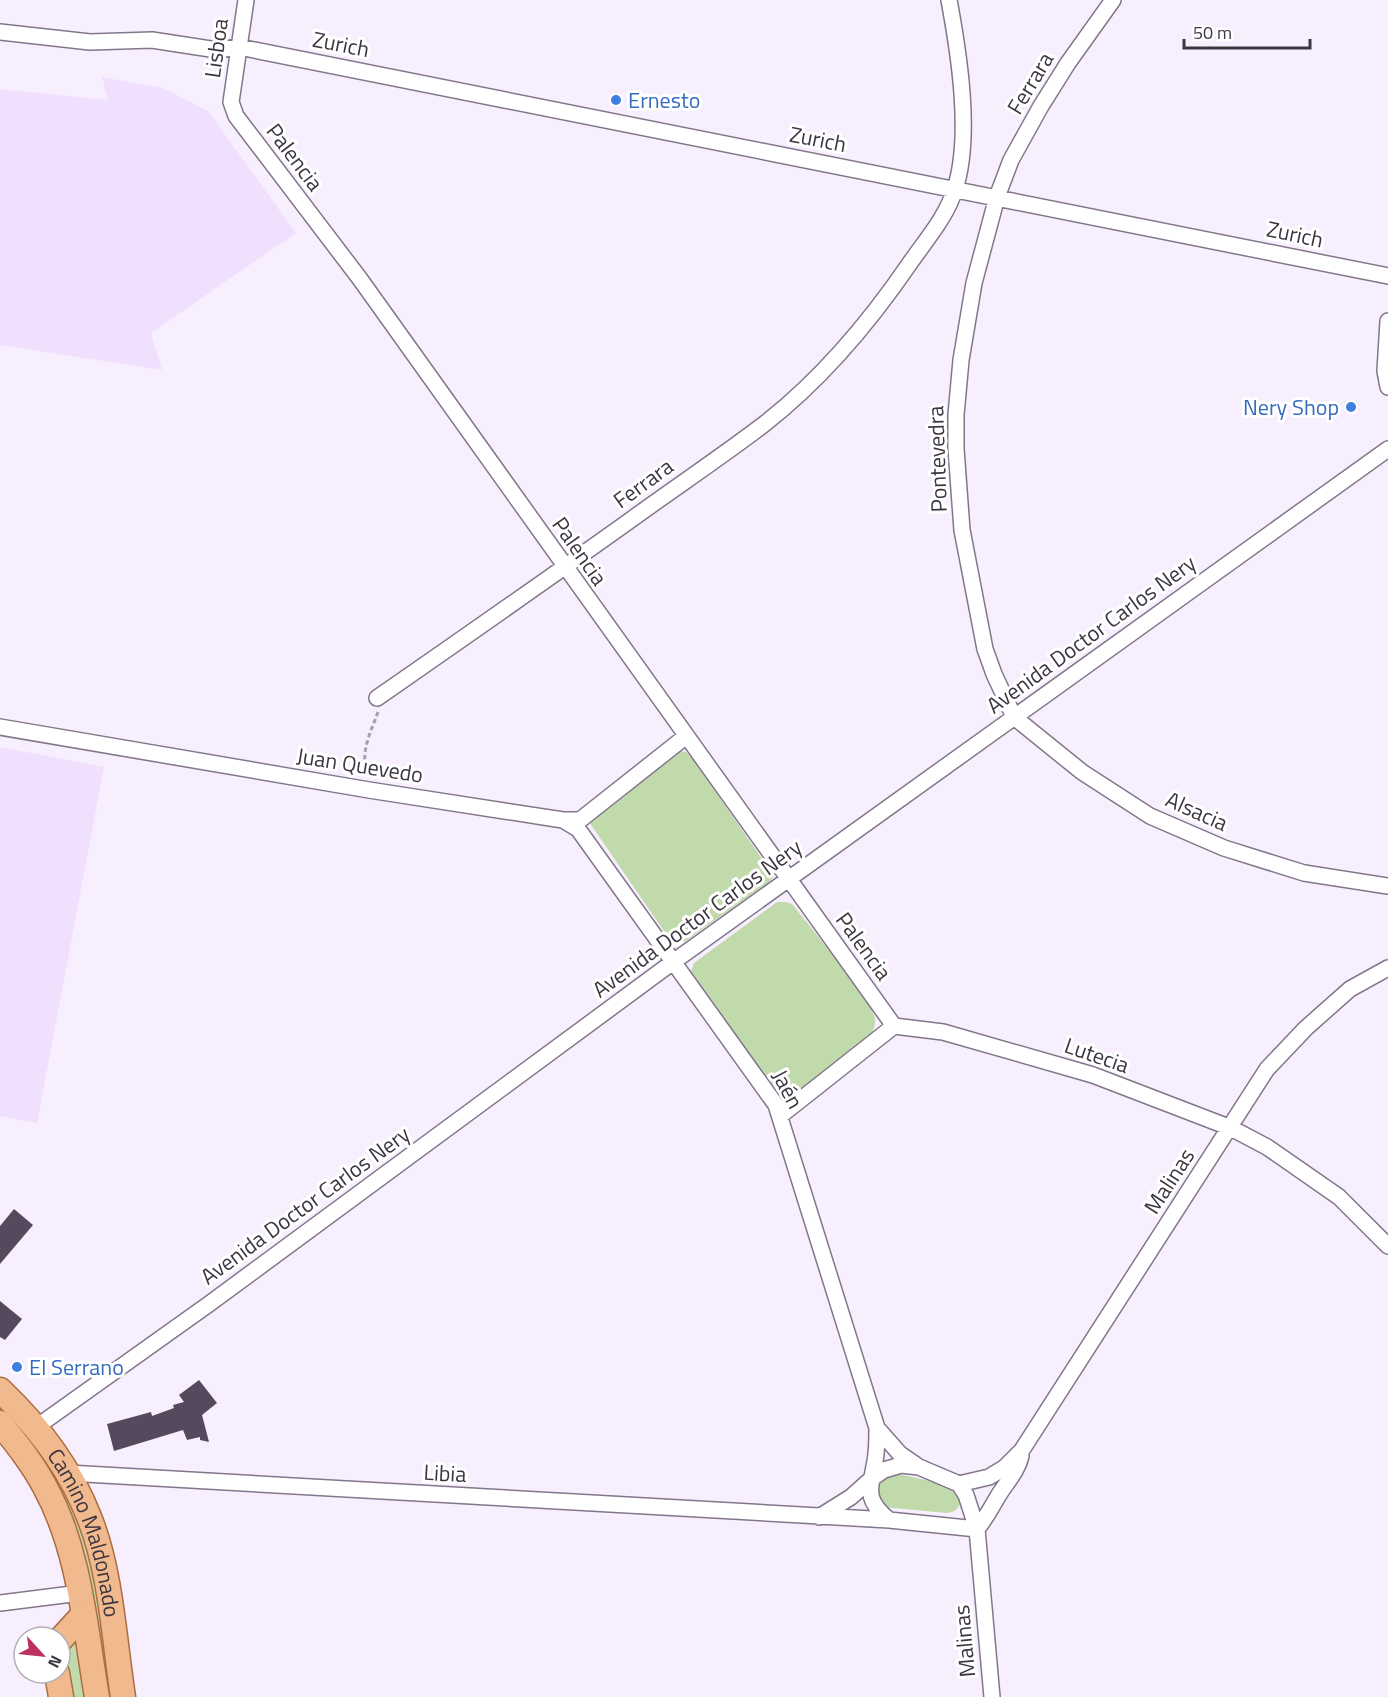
<svg xmlns="http://www.w3.org/2000/svg" width="1388" height="1697" font-family="'Titillium Web',sans-serif">
<rect width="100%" height="100%" fill="#f8effe"/>
<path fill="#f1dffe" d="M102,77L163,88L208,111L296,233L151,333L162,370L0,345V89L108,100Z
M0,747L104,767L37,1123L0,1116Z"/>
<path fill="#c1daac" d="M675,750L686,752L692,758L772,873L773,877L767,884L684,942L673,940L666,934L589,822Z
M777,902H785L792,904C812,929 832,953 850,979C858,990 869,1001 874,1015C877,1025 873,1032 867,1041L798,1092L789,1095L776,1089L693,978L691,971L694,963Z
M0,1402L40,1449L66,1494L82,1535L93,1577L112,1697H106L97,1638L16,1427L0,1410Z
M898,1474C910,1477 970,1485 959,1506C957,1511 952,1512 947,1513L882,1507L877,1503L876,1483L883,1476Z
M78,1639L87,1697H69L63,1658L65,1648Z"/>
<path fill="#55495d" d="M14,1209L33,1225L0,1264V1226Z
M0,1301L22,1319L5,1340L0,1337Z
M199,1380L217,1403L202,1415L209,1442L200,1440V1437L187,1440L183,1430L114,1451L107,1424L151,1412L152,1416L174,1408L173,1405L184,1402L179,1395Z"/>
<g fill="none" stroke-linecap="round" stroke-linejoin="round">
<defs>
<path id="minor" d="M246,0L231,102L236,116L360,279L894,1026
M1113,0L1068,63L1041,106L1011,160L997,197L974,283L961,360L956,415V449L962,530L985,649L994,674L1014,717L1082,772L1150,816L1224,848L1304,873L1388,886
M0,32L90,42L152,40L217,50L239,47L1388,276
M1388,321L1385,371L1388,387
M377,698C462,639 548,579 632,519C676,487 721,457 763,425C821,380 869,323 910,263C926,240 947,216 955,189C972,136 959,54 949,0
M0,727L369,790L563,820H580L685,737
M563,820L578,829L776,1105L877,1428C877,1439 877,1451 875,1461C870,1490 864,1499 889,1520
M780,1116L894,1026L943,1032L1093,1075L1231,1128L1267,1147L1339,1197L1388,1246
M35,1428L209,1304L673,962L1388,449
M877,1428L900,1454L916,1465
M68,1473L889,1520L977,1529
M959,1484L989,1477L1004,1468L1022,1450L1267,1069L1306,1028L1350,989L1388,968
M819,1517L851,1497L870,1480L884,1470L901,1465L919,1467L959,1484L966,1495L977,1529L992,1697
M977,1529C987,1517 992,1506 1000,1493C1008,1481 1018,1470 1021,1456
M0,1603L80,1593"/>
<g id="primary">
<path id="s1" d="M0,1390C38,1426 70,1468 89,1517C111,1571 114,1639 123,1697"/>
<path d="M0,1423C17,1444 33,1464 45,1487C80,1551 85,1627 97,1697"/>
<path d="M60,1640L83,1615"/>
<path d="M57,1673L61,1697"/>
</g>
</defs>
<use href="#minor" stroke="#82768b" stroke-width="18"/>
<use href="#primary" stroke="#ab6d42" stroke-width="27"/>
<path stroke="#a79fac" stroke-width="3" stroke-dasharray="4.5 3" stroke-linecap="butt" d="M368,774C359,753 371,732 378,712"/>
<use href="#minor" stroke="#fff" stroke-width="15"/>
<use href="#primary" stroke="#f1b98e" stroke-width="24"/>
</g>
<g fill="#3f7fe0" stroke="#fff" stroke-width="2">
<circle cx="616" cy="100" r="6"/>
<circle cx="1351" cy="407" r="6"/>
<circle cx="17" cy="1367" r="6"/>
</g>
<g text-anchor="middle" stroke-width="6" stroke-linejoin="round" paint-order="stroke">
<g font-size="22" fill="#3c3640" stroke="#fff">
<text transform="translate(341 44) rotate(11)" y="8">Zurich</text>
<text transform="translate(216 48) rotate(-82)" y="8">Lisboa</text>
<text transform="translate(1030 83) rotate(-59)" y="8">Ferrara</text>
<text transform="translate(818 139) rotate(11)" y="8">Zurich</text>
<text transform="translate(295 157) rotate(53)" y="8">Palencia</text>
<text transform="translate(1295 234) rotate(12)" y="8">Zurich</text>
<text transform="translate(937 459) rotate(-92)" y="8">Pontevedra</text>
<text transform="translate(643 483) rotate(-36)" y="8">Ferrara</text>
<text transform="translate(580 551) rotate(55)" y="8">Palencia</text>
<text transform="translate(1091 634) rotate(-36)" y="8">Avenida Doctor Carlos Nery</text>
<text transform="translate(360 765) rotate(9)" y="8">Juan Quevedo</text>
<text transform="translate(1197 811) rotate(24)" y="8">Alsacia</text>
<text transform="translate(697 918) rotate(-36)" y="8">Avenida Doctor Carlos Nery</text>
<text transform="translate(864 946) rotate(54)" y="8">Palencia</text>
<text transform="translate(1097 1055) rotate(19)" y="8">Lutecia</text>
<text transform="translate(788 1089) rotate(62)" y="8">Jaén</text>
<text transform="translate(1169 1181) rotate(-57)" y="8">Malinas</text>
<text transform="translate(305 1205) rotate(-36)" y="8">Avenida Doctor Carlos Nery</text>
<text transform="translate(445 1473) rotate(3)" y="8">Libia</text>
<text dy="8" stroke="none"><textPath href="#s1" startOffset="170">Camino Maldonado</textPath></text>
<text transform="translate(964 1641) rotate(-95)" y="8">Malinas</text>
</g>
<g font-size="22" fill="#366cbe" stroke="#fff" text-anchor="start">
<text x="628" y="108">Ernesto</text>
<text x="1339" y="415" text-anchor="end">Nery Shop</text>
<text x="29" y="1375">El Serrano</text>
</g>
</g>
<g transform="translate(42 1655) rotate(117)"><circle r="28" fill="#ffffff" stroke="#b1afb3" stroke-width="1.5"/>
<path d="M0-4.5L10 22L0 15L-10 22Z" fill="#be305e"/>
<text y="-9" font-size="16" font-weight="bold" text-anchor="middle" fill="#3c3640">N</text>
</g>
<path d="M1184 39v9h126v-9" fill="none" stroke="#3c3640" stroke-width="3"/>
<text x="1193" y="39" font-size="18" fill="#3c3640" stroke="#ffffff" stroke-width="4.5" paint-order="stroke">50 m</text>
</svg>
